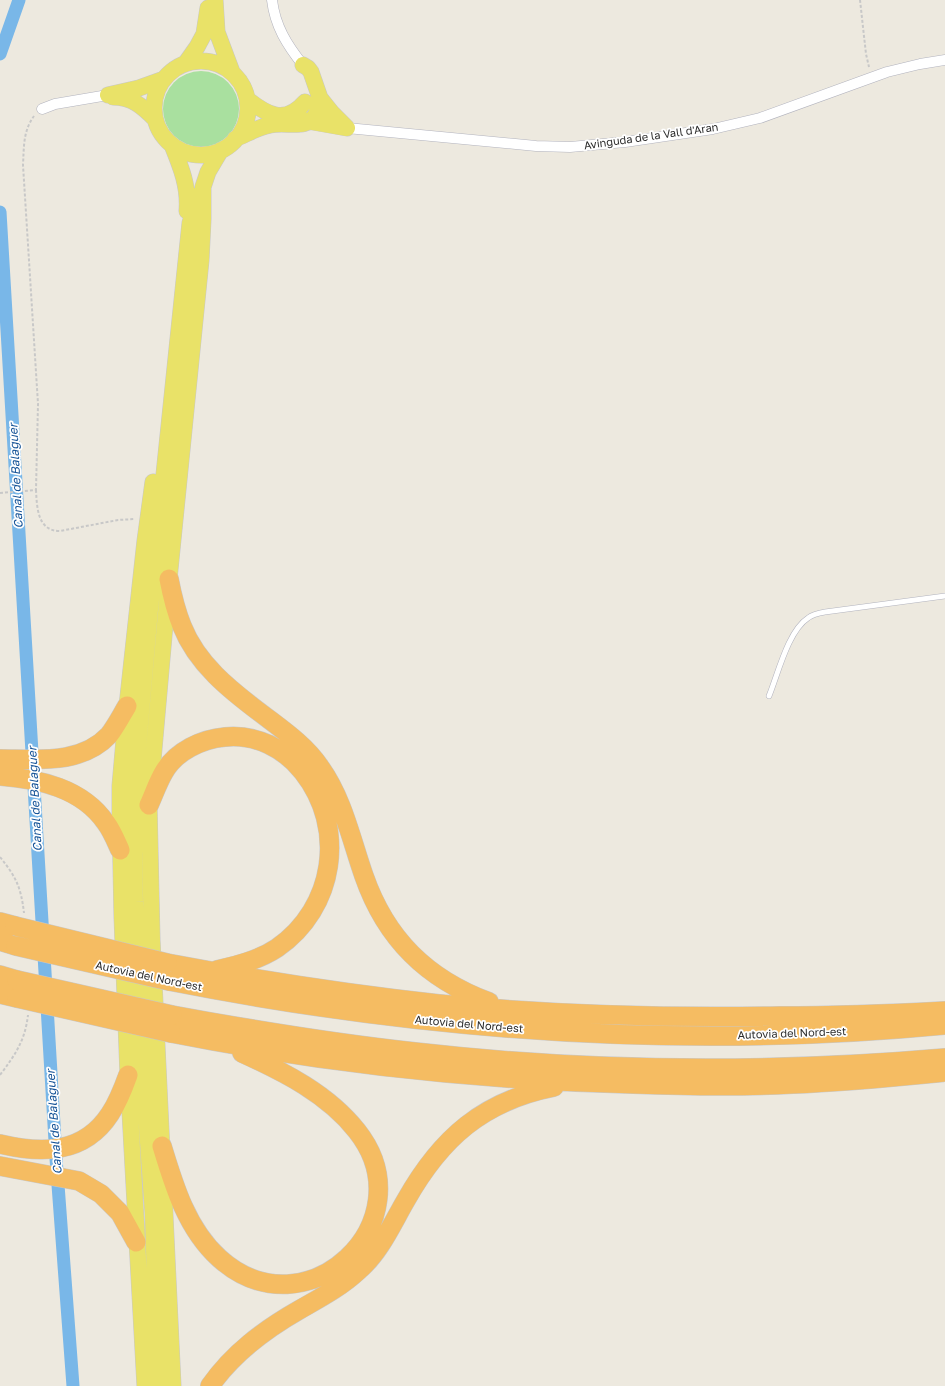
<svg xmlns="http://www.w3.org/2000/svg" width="945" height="1386" font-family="'Golos Text',sans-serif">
<rect width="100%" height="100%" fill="#ede9df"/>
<path fill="#a9e09f" d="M163 109a38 38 0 1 1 76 0a38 38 0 1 1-76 0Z"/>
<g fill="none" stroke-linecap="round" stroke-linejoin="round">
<path stroke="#79b7e8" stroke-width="13" d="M0,54L19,0
M0,212L56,1158L73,1386"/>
<defs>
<path id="lane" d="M769,696C778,674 788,631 808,618C813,614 819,613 825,612L945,596"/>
<path id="street" d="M272,0C275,26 287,45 303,65
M42,109L55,104L108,95
M347,128L536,146L570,147L625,142L713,129L760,118L887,72L920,64L945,60"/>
<path id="primary" d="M215,0L217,32L232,72
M154 108a47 47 0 1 1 94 0a47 47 0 1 1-94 0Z
M185,64L197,47L204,34L208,8
M303,65L308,68L311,72L320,98L332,113L347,128
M108,95L139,88L164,79
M113,97C132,97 142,106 155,119
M247,99C267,115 285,125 305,102
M302,120L347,128
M235,139C247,134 258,127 270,125C287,121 307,131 316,114C319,108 320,104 320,98
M172,145C181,167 189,187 187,211
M145,1386L128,1075L122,916L120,817V786L127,706L145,541L153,482
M158,1386L153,1214L142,1056L135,902L134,854L135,782L150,610L190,223L193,214L195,196
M173,1386L152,940L149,805L169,579L201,260L203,219V187L208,172L221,150"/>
<path id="highway" d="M169,579C172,595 176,611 182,626C197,664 230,690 262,714C283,730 305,745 320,767C343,799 351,839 364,876C386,939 427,979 489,1002
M0,759C37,759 81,765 109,735C116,726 121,716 127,706
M0,776C39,779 82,788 106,823C112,831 116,841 120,850
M149,805C154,794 158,782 164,772C176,751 202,739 225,737C256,734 284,748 303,772C347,828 335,908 277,948C259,960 238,965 217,970
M0,922L15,926
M0,941L16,946
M167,963C257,980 348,994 439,1004C552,1015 666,1018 780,1016C835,1016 890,1014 945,1011
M0,975L17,980
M169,981C423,1031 686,1050 945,1025
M0,994L17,998
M172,1015C253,1030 333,1043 415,1052C590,1072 770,1073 945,1058
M171,1033C323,1063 478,1080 633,1084C686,1086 740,1087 793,1084C844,1082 894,1077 945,1072
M0,1144C42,1154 84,1154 110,1114C118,1102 123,1089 128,1075
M162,1146C174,1186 187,1229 219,1258C306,1337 428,1221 357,1131C328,1094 284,1072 242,1053
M0,1166L79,1181L101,1194L120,1213L136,1242
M210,1386C233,1353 264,1330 299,1310C320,1298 341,1287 359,1270C380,1252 392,1224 406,1200C441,1138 483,1101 554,1087"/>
</defs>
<use href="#lane" stroke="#b2b3be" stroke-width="6"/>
<use href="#street" stroke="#b2b3be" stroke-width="11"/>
<use href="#primary" stroke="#c8c8c8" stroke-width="17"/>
<use href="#highway" stroke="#c8c8c8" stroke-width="20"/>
<path stroke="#c8c8c8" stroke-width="2" stroke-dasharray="3 2" stroke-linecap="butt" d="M860,0L866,54L869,67
M36,490C37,507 37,531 60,531L118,520L135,519
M0,493L36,490L38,404L23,165C24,147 23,131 34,116
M0,857C16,877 21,887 24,913
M0,1075C15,1055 25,1041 28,1015"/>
<use href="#lane" stroke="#fff" stroke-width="5"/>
<use href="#street" stroke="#fff" stroke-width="10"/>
<use href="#primary" stroke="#e9e268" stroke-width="16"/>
<use href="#highway" stroke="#f5bc62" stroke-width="19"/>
<defs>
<path id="highway-bridge" d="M15,926L167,963
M16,946L169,981
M17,980L172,1015
M17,998L171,1033"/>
</defs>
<use href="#highway-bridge" stroke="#c8c8c8" stroke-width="20" stroke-linecap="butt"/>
<use href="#highway-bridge" stroke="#f5bc62" stroke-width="19"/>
</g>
<g text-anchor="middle" stroke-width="3.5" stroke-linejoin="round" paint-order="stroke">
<g font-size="11" fill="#2c2c2c" stroke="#fff">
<text transform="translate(651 136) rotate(-8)" y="4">Avinguda de la Vall d'Aran</text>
<text transform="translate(149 976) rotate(12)" y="4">Autovia del Nord-est</text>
<text transform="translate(469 1024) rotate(5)" y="4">Autovia del Nord-est</text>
<text transform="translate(792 1033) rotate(-2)" y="4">Autovia del Nord-est</text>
</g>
<g font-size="12" font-style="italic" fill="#155397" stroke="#fff">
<text transform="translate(16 476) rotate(-93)" y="4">Canal de Balaguer</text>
<text transform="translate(35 799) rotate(-93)" y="4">Canal de Balaguer</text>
<text transform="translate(54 1122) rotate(-94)" y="4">Canal de Balaguer</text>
</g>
</g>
</svg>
